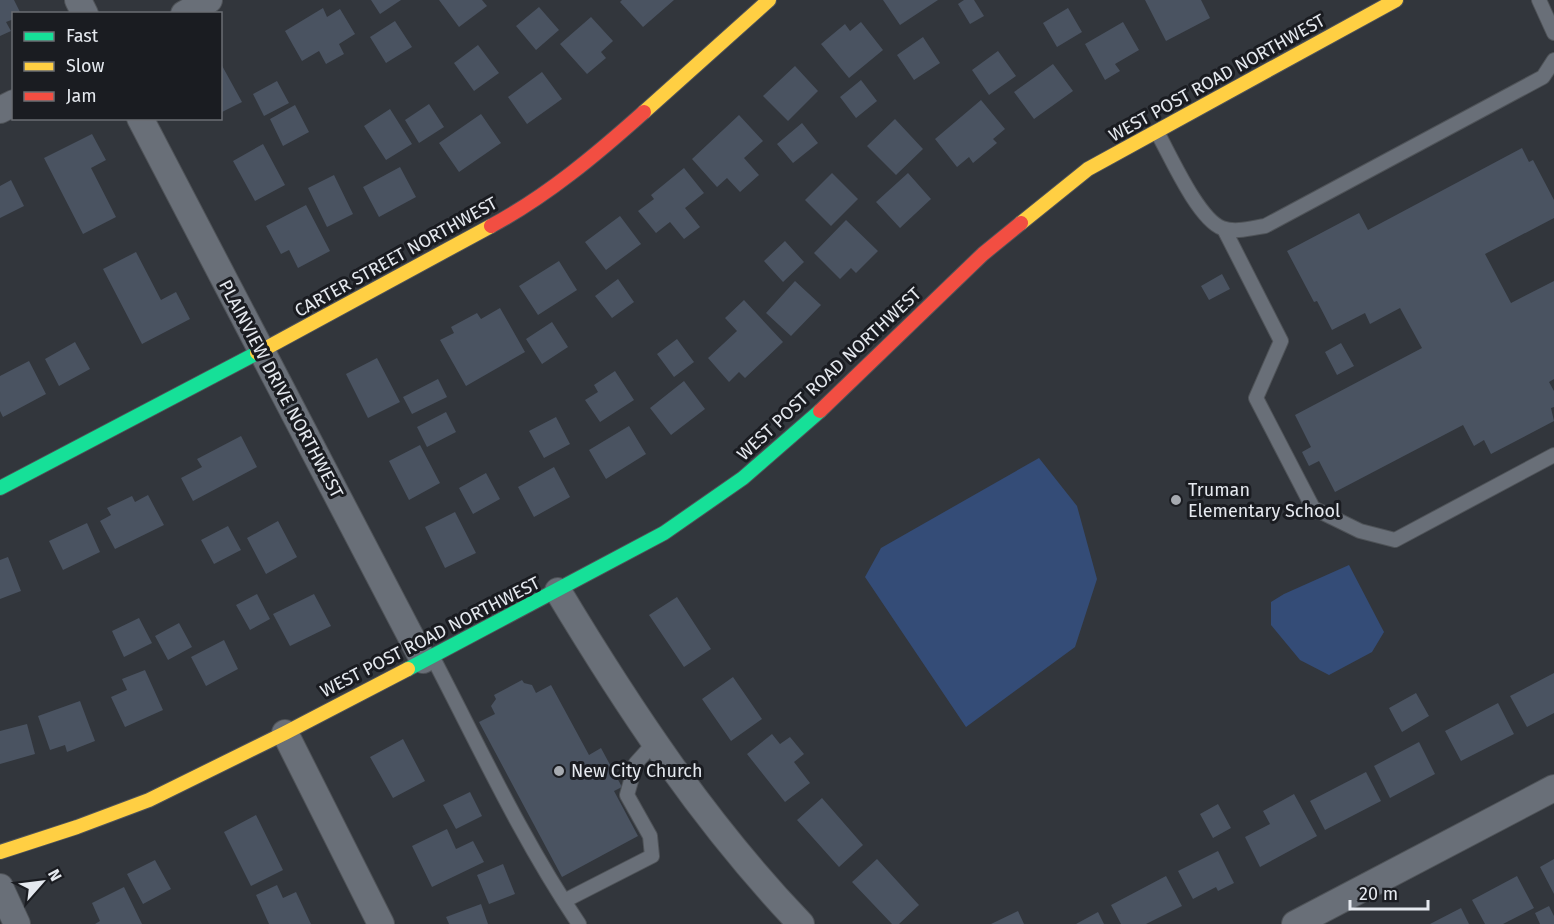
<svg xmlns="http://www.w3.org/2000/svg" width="1554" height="924" font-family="'Fira Sans',sans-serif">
<rect width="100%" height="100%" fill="#32363c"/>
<path fill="#344c77" d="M1039,458L1077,506L1097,579L1075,647L966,727L865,577L881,548Z
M1349,565L1384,632L1372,652L1329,675L1300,660L1271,625V602L1284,594Z"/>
<path fill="#4a5361" d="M0,0H14L21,14H14V19L6,22L11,31L0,36Z
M371,0H401L380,14Z
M439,0H482L487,6L459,27Z
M622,0H674L643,27L620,2Z
M883,0H938L900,25Z
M964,0H974L984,16L970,24L958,4Z
M1145,0H1201L1210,18L1166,41Z
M539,7L559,30L536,50L516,26Z
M323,8L327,17L340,9L355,34L339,44L344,54L326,64L319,51L302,61L285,31Z
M1068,8L1082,32L1057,47L1043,23Z
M591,17L613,41L601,52L606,58L587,74L560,44Z
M395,21L412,47L386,63L370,37Z
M861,22L883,50L849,78L821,44L845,24L850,31Z
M1123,22L1139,50L1115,64L1120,71L1105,80L1085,44Z
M923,37L940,63L914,80L897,55Z
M478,45L499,73L474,91L454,63Z
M998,51L1016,76L989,95L972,70Z
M220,62L242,102L220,113Z
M1053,64L1073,91L1034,119L1014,92Z
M795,66L818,91L788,121L763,96Z
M542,72L562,99L527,124L508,97Z
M861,80L877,101L856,118L840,97Z
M277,81L289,103L264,116L253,94Z
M981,100L1005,129L993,139L997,143L973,163L969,157L957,167L935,139Z
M429,104L444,127L419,143L405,120Z
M295,105L309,132L283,146L270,119Z
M390,109L412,144L386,160L364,126Z
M481,114L501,143L459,172L439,143Z
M739,115L763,141L744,158L759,175L740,192L727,178L717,187L692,159Z
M895,119L923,149L896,175L867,146Z
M802,123L818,143L793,163L777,144Z
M92,134L106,160L91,168L116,217L83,234L44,158Z
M263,144L285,185L255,201L233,161Z
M1522,148L1529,162L1533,160L1554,200V218L1485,254L1511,303L1554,281V379L1549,382L1554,391V407L1551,408L1554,421L1491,454L1484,440L1474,446L1463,425L1335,492L1319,461L1309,466L1302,452L1311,447L1295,415L1422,348L1400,308L1370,324L1365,313L1332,330L1317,301L1314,302L1287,251L1359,213L1368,230Z
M400,167L416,197L379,217L363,187Z
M684,168L704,193L685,208L700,227L684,239L670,222L656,233L638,211L654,199L651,195Z
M832,173L858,199L831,226L805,200Z
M908,173L931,199L900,228L876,202Z
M334,175L353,214L327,227L308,188Z
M11,180L24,206L0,218V186Z
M306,205L330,251L298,268L289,250L281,254L266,226Z
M620,216L641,244L606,270L585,242Z
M846,220L878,251L856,273L851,268L840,279L814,253Z
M785,241L804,262L783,282L764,261Z
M136,252L161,300L176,292L190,319L142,344L103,269Z
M559,261L577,290L538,315L519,286Z
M1222,274L1230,289L1209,300L1201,286Z
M618,279L634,302L612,318L595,296Z
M795,281L821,305L791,336L766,313Z
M744,300L783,342L745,378L739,372L729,382L708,358L737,331L725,318Z
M500,308L525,352L466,386L440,340L454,333L451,327L477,313L481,319Z
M552,322L568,347L542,364L526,339Z
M677,339L694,362L674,377L657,354Z
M75,342L90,369L59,386L45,359Z
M1341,343L1354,366L1337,375L1325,352Z
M377,358L400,402L368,418L346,374Z
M29,361L46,394L3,417L0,411V376Z
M615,371L634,400L600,422L585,400L598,392L594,385Z
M438,379L447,397L412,414L403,397Z
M684,381L705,409L671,435L650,408Z
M446,412L456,432L427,447L417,427Z
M556,417L570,444L544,458L529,431Z
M629,426L646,454L606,479L589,450Z
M241,436L257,467L193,501L181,478L202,467L197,459Z
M420,445L440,483L409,500L389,461Z
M554,467L570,497L534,517L518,487Z
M486,473L500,499L473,514L459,488Z
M148,495L164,525L115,549L100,521L111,515L107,508L132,496L135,502Z
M455,512L476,553L445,568L425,527Z
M278,521L297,557L266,574L247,538Z
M87,523L100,552L63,570L49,541Z
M228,526L241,550L214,564L201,540Z
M8,557L21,591L0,599V560Z
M257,594L270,619L250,630L236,605Z
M314,594L331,626L290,646L273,614Z
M677,597L711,649L684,667L649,615Z
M139,618L152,643L124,657L112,631Z
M179,623L192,647L168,660L155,636Z
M224,640L238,669L206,686L191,657Z
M145,670L163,710L125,727L111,697L127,690L122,679Z
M1554,673V713L1527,727L1510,696Z
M733,677L762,719L731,741L702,699Z
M522,680L524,683L532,685L536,693L551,685L589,755L601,748L622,787L614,791L638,836L562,877L479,722L495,714L491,706L496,699L494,695Z
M1416,693L1429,716L1402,732L1389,708Z
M80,701L95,741L67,752L65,745L50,750L38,716Z
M1498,703L1514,734L1461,761L1445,731Z
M27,724L35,754L0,764V731Z
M772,734L780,744L790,737L804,754L794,762L810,783L785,802L747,754Z
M403,739L425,781L393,798L370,757Z
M1419,742L1435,774L1390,798L1374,766Z
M1366,772L1381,801L1325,830L1310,801Z
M470,792L482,816L456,829L443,805Z
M1294,794L1317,836L1260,867L1245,837L1270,824L1263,811Z
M822,798L863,845L839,867L797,820Z
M1218,804L1231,828L1213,838L1200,814Z
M256,815L283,870L251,886L224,832Z
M447,829L456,849L473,841L484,862L432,887L412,846Z
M1218,851L1234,883L1218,891L1216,887L1193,899L1178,871Z
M877,859L919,905L899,924H892L852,882Z
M1554,859V894L1540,867Z
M155,860L171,889L143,904L127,874Z
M503,864L515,894L489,904L477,875Z
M1166,876L1182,906L1146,924H1121L1111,905Z
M1517,876L1534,908L1503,924H1485L1472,900Z
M277,885L283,898L296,892L311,924H269L256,895Z
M124,887L142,924H95L100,921L92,903Z
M481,904L488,924H449L446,917Z
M1549,906L1554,916V924H1540L1535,913Z
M1461,908L1469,924H1430Z
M1018,911L1024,924H991Z
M1098,912L1104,924H1076Z"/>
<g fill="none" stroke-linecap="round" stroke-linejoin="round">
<defs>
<path id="lane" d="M1539,0L1554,33
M1157,132C1170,155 1198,219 1222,228C1235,233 1252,228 1265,226L1543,77L1554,60
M1224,229L1281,341L1256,398L1313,508L1360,531L1395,540L1554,455
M432,656C479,746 522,840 579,924
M564,901L652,856L650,836L627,795L636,763L654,743"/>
<path id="street" d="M78,0L85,14
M184,14L209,0
M0,110L14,103
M140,118L423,660
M558,591C629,709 705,824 801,924
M285,733L381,924
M0,887L17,924
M1295,924L1554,788"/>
<path id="fast" d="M0,488L257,353
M408,669L664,533L743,478L820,411"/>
<path id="slow" d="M644,112L769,0
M1021,223L1088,169L1396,0
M257,353L491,226
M0,852L77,827L149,800L285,733L408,669"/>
<path id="jam" d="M491,226C547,196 597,154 644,112
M820,411L983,254L1021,223"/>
</defs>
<use href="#lane" stroke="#4f5358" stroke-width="16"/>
<use href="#street" stroke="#4f5358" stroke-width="28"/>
<use href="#fast" stroke="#4f5358" stroke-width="16"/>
<use href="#slow" stroke="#4f5358" stroke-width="16"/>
<use href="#jam" stroke="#4f5358" stroke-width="16"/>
<use href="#lane" stroke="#696f78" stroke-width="14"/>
<use href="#street" stroke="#696f78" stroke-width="26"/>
<use href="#fast" stroke="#16e098" stroke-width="14"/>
<use href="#slow" stroke="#ffcf43" stroke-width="14"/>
<use href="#jam" stroke="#f24e42" stroke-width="14"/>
</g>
<g fill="#a6aab0" stroke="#1a1c21" stroke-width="2">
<circle cx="1176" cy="500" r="6"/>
<circle cx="559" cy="771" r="6"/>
</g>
<g text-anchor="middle" stroke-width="6" stroke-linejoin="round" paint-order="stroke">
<g font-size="18" fill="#e5e9ef" stroke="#1a1c21">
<text transform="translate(1217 78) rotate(-29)" y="6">WEST POST ROAD NORTHWEST</text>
<text transform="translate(396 257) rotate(-29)" y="6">CARTER STREET NORTHWEST</text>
<text transform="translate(829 374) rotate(-43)" y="6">WEST POST ROAD NORTHWEST</text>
<text transform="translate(281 389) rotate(62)" y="6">PLAINVIEW DRIVE NORTHWEST</text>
<text transform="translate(430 637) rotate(-27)" y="6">WEST POST ROAD NORTHWEST</text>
</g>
<g font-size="18" fill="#e5e9ef" stroke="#1a1c21" text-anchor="start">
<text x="1188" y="496">Truman<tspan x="1188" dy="21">Elementary School</tspan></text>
<text x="571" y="777">New City Church</text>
</g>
</g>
<rect x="12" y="12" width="210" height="108" fill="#1a1c21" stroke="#6b6e73" stroke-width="1.5"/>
<rect x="24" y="32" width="30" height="9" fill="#16e098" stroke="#6b6e73" stroke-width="1.5"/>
<text x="66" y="42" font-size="18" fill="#e5e9ef">Fast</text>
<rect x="24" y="62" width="30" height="9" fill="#ffcf43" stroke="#6b6e73" stroke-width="1.5"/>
<text x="66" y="72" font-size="18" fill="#e5e9ef">Slow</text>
<rect x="24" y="92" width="30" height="9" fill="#f24e42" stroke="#6b6e73" stroke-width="1.5"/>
<text x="66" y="102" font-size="18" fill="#e5e9ef">Jam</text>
<g transform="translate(42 882) rotate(62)" stroke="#1a1c21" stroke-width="4.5" paint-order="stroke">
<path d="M0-4.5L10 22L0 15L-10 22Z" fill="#e5e9ef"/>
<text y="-9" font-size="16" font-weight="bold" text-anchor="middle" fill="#e5e9ef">N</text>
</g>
<path d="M1350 900v9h78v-9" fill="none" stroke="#e5e9ef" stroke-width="3"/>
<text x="1359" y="900" font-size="18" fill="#e5e9ef" stroke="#1a1c21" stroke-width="4.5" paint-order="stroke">20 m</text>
</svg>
